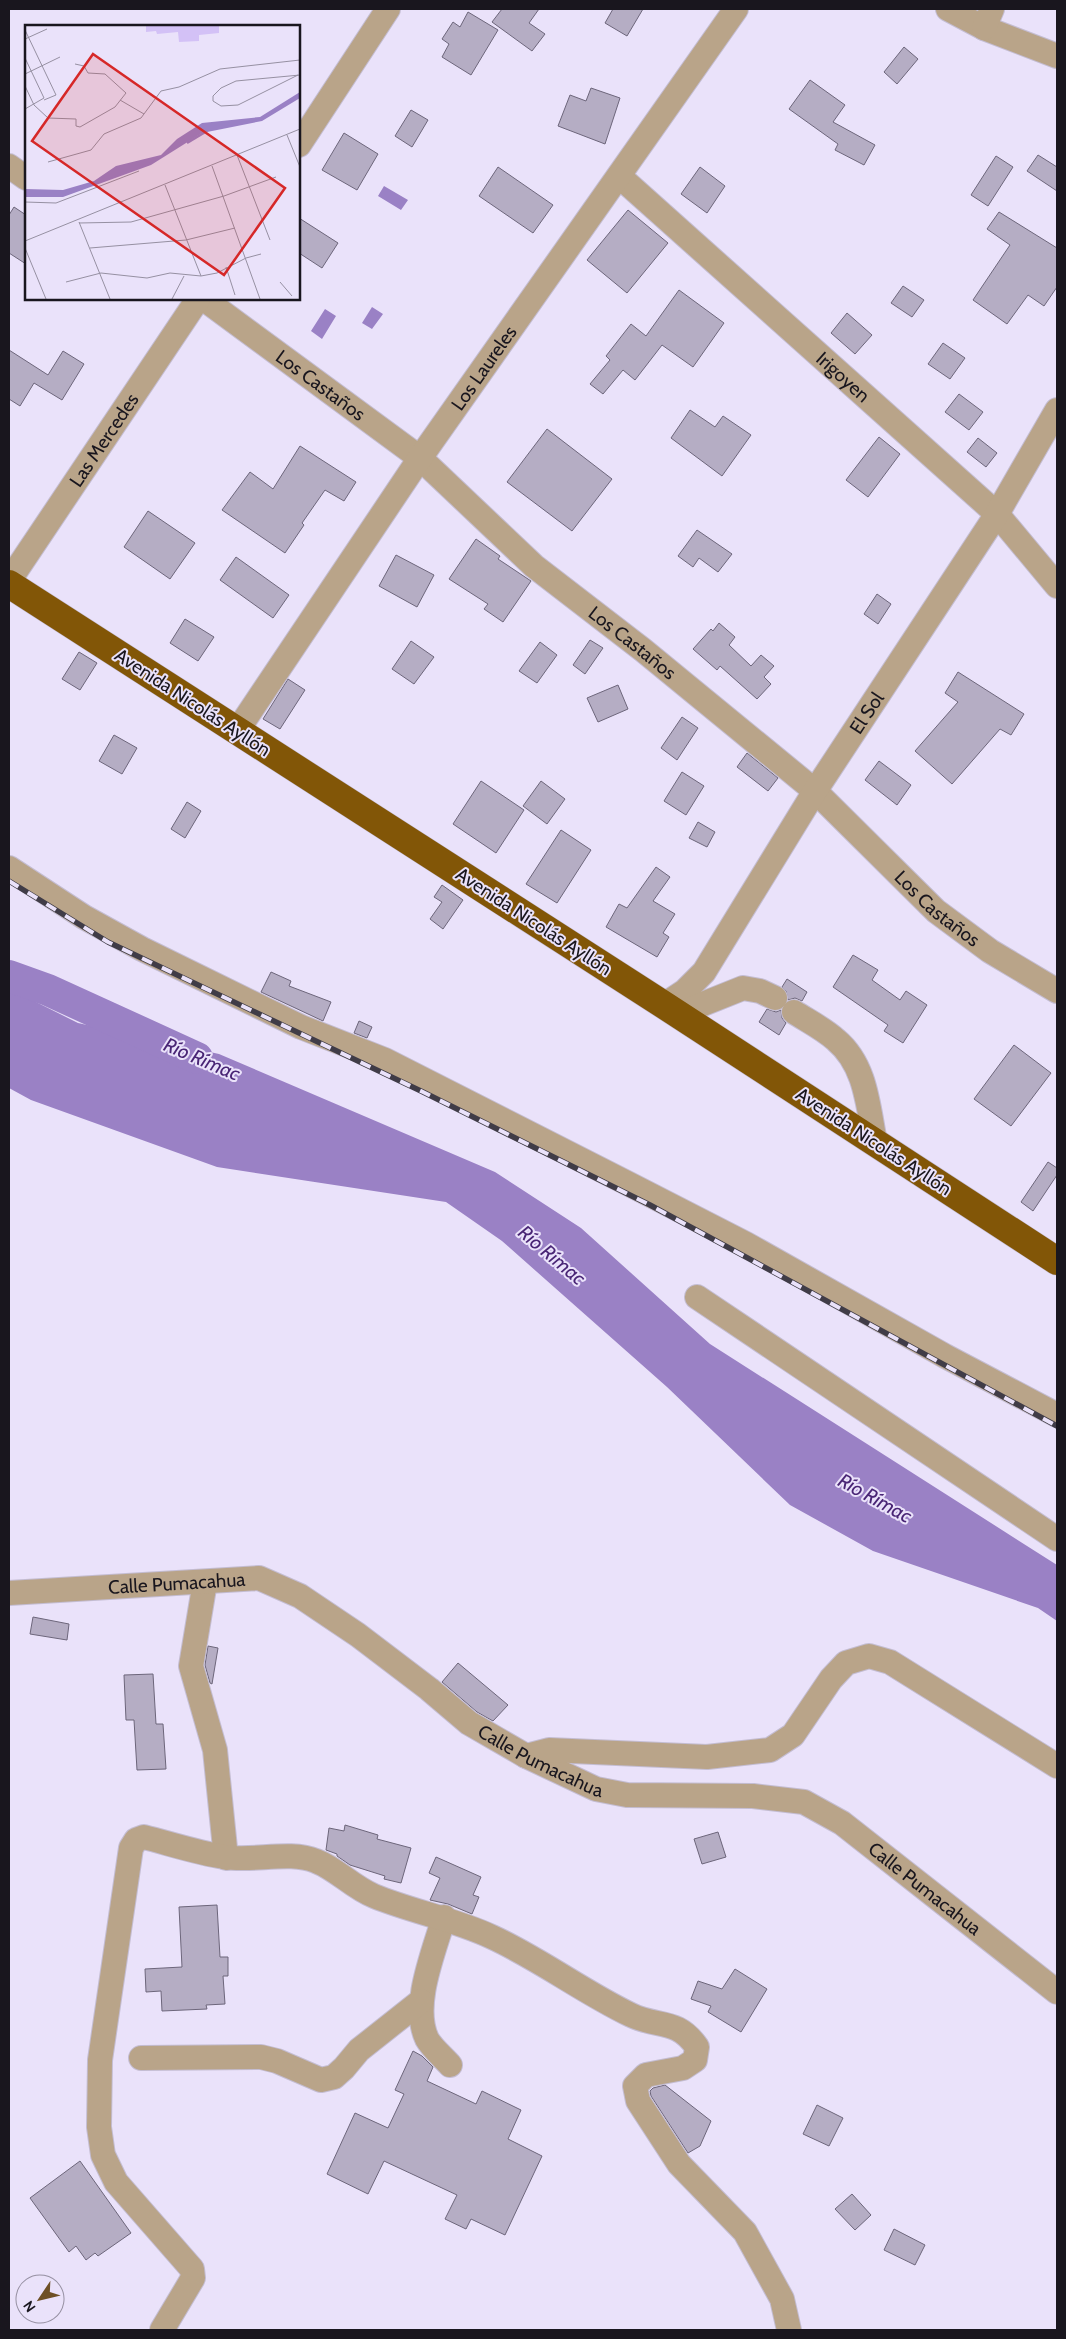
<svg xmlns="http://www.w3.org/2000/svg" width="1066" height="2339" font-family="Cabin,sans-serif">
<rect width="100%" height="100%" fill="#eae2fa"/>
<path fill="#9a81c5" d="M384,186L408,200L401,210L378,196Z
M372,307L383,314L372,329L362,323Z
M325,309L336,316L322,339L311,331Z
M9,982L28,998L78,1023L219,1054L495,1172L581,1228L710,1344L1057,1565V1621L1038,1608L873,1551L790,1505L667,1387L502,1241L446,1202L217,1167L31,1100L9,1088Z"/>
<g fill="none" stroke-linecap="round" stroke-linejoin="round">
<path stroke="#9a81c5" stroke-width="32" d="M9,976L48,990L197,1058"/>
</g>
<path fill="#b5adc4" stroke="#6d667b" d="M502,9H539L529,23L545,34L532,51L492,22Z
M613,9H643L627,36L605,23Z
M468,12L498,30L471,75L442,57L449,44L442,39L453,22L460,27Z
M904,47L918,59L897,84L884,72Z
M810,80L845,105L833,122L875,145L864,165L835,150L838,144L789,109Z
M591,88L620,98L605,144L558,126L570,95L586,101Z
M411,110L428,120L412,147L395,136Z
M344,133L378,154L357,190L322,170Z
M1038,155L1057,167V191L1027,171Z
M996,156L1013,167L988,206L971,195Z
M498,167L553,205L533,233L479,196Z
M700,167L725,186L707,213L681,194Z
M14,207L26,215V264L9,253V215Z
M628,210L668,243L627,293L587,260Z
M999,212L1057,248V287L1044,306L1028,295L1007,324L973,300L1010,245L987,229Z
M299,218L338,243L322,268L299,253Z
M903,286L924,300L912,317L891,303Z
M679,290L724,323L693,367L662,345L635,380L623,370L603,394L590,384L610,360L606,356L631,324L646,336Z
M847,313L872,335L855,354L831,333Z
M943,343L965,358L950,379L928,364Z
M9,350L48,375L63,351L84,364L62,400L34,383L20,406L9,399Z
M959,394L983,412L969,430L945,412Z
M690,410L715,427L723,416L751,435L722,476L671,438Z
M547,429L612,479L572,531L507,482Z
M879,437L900,454L868,497L846,480Z
M978,438L997,453L986,467L967,452Z
M300,446L356,482L344,501L325,490L302,523L304,525L285,553L222,510L250,472L273,489Z
M148,511L195,543L170,579L124,547Z
M697,530L732,554L718,572L699,558L693,567L678,556Z
M476,539L500,556L498,559L531,581L503,622L484,609L488,604L449,579Z
M396,555L434,575L417,607L379,586Z
M236,557L289,595L273,618L220,580Z
M877,594L891,604L878,624L864,614Z
M185,619L214,637L198,661L170,643Z
M719,623L735,637L729,645L751,666L761,655L774,666L764,677L771,684L757,699L720,666L717,670L693,649L711,629L713,631Z
M590,640L603,648L585,674L573,665Z
M411,641L434,657L414,684L392,669Z
M540,642L557,655L537,683L519,671Z
M79,652L97,663L80,690L62,679Z
M958,672L1024,714L1011,735L1000,729L952,784L915,751L958,702L945,693Z
M288,679L305,690L280,729L263,719Z
M618,685L628,709L598,722L587,698Z
M682,717L698,728L677,760L661,748Z
M114,735L137,748L122,774L99,761Z
M747,753L778,778L768,791L737,767Z
M879,761L911,785L897,805L865,780Z
M682,772L704,786L686,815L664,801Z
M481,781L524,810L496,853L453,824Z
M541,781L565,799L547,824L523,806Z
M187,802L201,811L185,838L171,829Z
M698,822L715,832L707,847L689,838Z
M561,830L591,850L557,903L526,884Z
M656,867L670,877L653,901L675,914L663,933L669,937L657,957L606,927L619,904L627,908Z
M442,885L463,900L443,929L430,919L442,902L434,897Z
M853,955L878,970L872,980L900,1000L906,991L927,1005L903,1043L884,1031L888,1025L833,987Z
M271,972L291,981L289,986L331,1002L323,1021L261,992Z
M787,979L807,992L802,1001L795,998L788,1000L786,991L782,987Z
M767,1009L776,1012L781,1010L782,1018L786,1023L779,1035L759,1022Z
M359,1021L372,1027L367,1038L354,1033Z
M1014,1045L1051,1073L1011,1126L974,1099Z
M1048,1162L1057,1168V1175L1033,1211L1021,1202Z
M33,1617L69,1624L67,1640L30,1634Z
M208,1646L218,1648L212,1684L210,1683L205,1665Z
M458,1663L508,1705L493,1721L477,1712L442,1682Z
M153,1674L156,1724H163L166,1769L137,1770L134,1720H126L124,1675Z
M345,1825L378,1835L377,1839L411,1848L401,1883L384,1879L385,1876L350,1865L337,1856V1854L326,1850L329,1828L344,1831Z
M718,1832L726,1857L702,1864L694,1839Z
M436,1857L481,1877L473,1895L479,1897L472,1914L448,1904L430,1900L440,1878L429,1873Z
M217,1905L220,1957H228V1976H223L225,2004L206,2005L207,2009L162,2011L161,1991L146,1992L145,1969L182,1967L179,1907Z
M735,1969L767,1989L741,2032L708,2012L711,2006L691,1999L698,1981L722,1989Z
M413,2051L422,2056L433,2067L427,2081L476,2104L482,2091L521,2110L508,2139L542,2156L505,2235L471,2219L466,2229L445,2219L457,2195L384,2161L368,2194L327,2174L355,2113L388,2128L404,2094L395,2090Z
M665,2085L711,2121L700,2146L688,2153L651,2096L650,2091L653,2088Z
M817,2105L843,2118L829,2146L803,2134Z
M80,2161L131,2233L98,2256L95,2253L86,2260L76,2246L69,2252L30,2198Z
M852,2194L871,2215L855,2230L835,2209Z
M894,2229L925,2245L915,2265L884,2250Z"/>
<g fill="none" stroke-linecap="round" stroke-linejoin="round">
<defs>
<g id="minor">
<path d="M948,9L984,28L1057,56"/>
<path d="M984,28L992,9"/>
<path d="M299,145L388,9"/>
<path d="M9,166L26,178"/>
<path id="s1" d="M619,176L997,514L1057,586"/>
<path id="s2" d="M204,299L420,458L534,566L643,650L815,791L936,911L990,951L1057,991"/>
<path id="s3" d="M9,581L198,299"/>
<path id="s4" d="M237,731L420,458L736,9"/>
<path d="M9,868L84,917L142,949L301,1027L385,1060L627,1183L746,1244L945,1356L1057,1415"/>
<path id="s5" d="M664,1005L685,991L704,972L815,791L997,514L1057,410"/>
<path d="M794,1012C808,1021 824,1029 836,1040C866,1065 868,1106 875,1142"/>
<path d="M678,1014L743,988L760,991L775,998"/>
<path d="M697,1297L1057,1539"/>
<path d="M205,1582L191,1666L215,1750L226,1858"/>
<path id="s6" d="M9,1593L259,1578L300,1596L358,1635L429,1689L469,1723L526,1756L596,1789L627,1795L753,1796L804,1802L842,1823L1057,1992"/>
<path d="M526,1756L549,1750L707,1757L770,1750L793,1735L831,1679L846,1663L869,1656L890,1662L1057,1766"/>
<path d="M444,1917C434,1952 411,2005 427,2039C432,2048 443,2057 450,2065"/>
<path d="M141,2058L261,2057L277,2061L321,2080L334,2077L344,2068L359,2050L421,2001"/>
<path d="M162,2330L193,2278L192,2269L116,2182L103,2155L99,2127L100,2060L131,1848L136,1840L144,1837C171,1844 198,1853 225,1857C253,1862 290,1850 316,1861C337,1869 352,1887 374,1896C413,1912 454,1919 492,1937C540,1959 583,1992 631,2015C658,2028 677,2018 697,2047L695,2060L683,2068L646,2075L635,2086L638,2101L679,2164L745,2232L782,2299L789,2330"/>
</g>
<path id="highway" d="M9,584L664,1005L1057,1261"/>
</defs>
<use href="#minor" stroke="#c4bdd2" stroke-width="26"/>
<use href="#highway" stroke="#c4bdd2" stroke-width="29"/>
<use href="#minor" stroke="#b9a489" stroke-width="24"/>
<use href="#highway" stroke="#825607" stroke-width="28"/>
<defs>
<path id="rail" d="M9,881L108,942L423,1092L650,1205L1057,1426"/>
</defs>
<use href="#rail" stroke="#403c47" stroke-width="5.5"/>
<use href="#rail" stroke="#eae2fa" stroke-width="4" stroke-dasharray="11" stroke-linecap="butt"/>
</g>
<g text-anchor="middle" stroke-width="4" stroke-linejoin="round" paint-order="stroke">
<g font-size="19" fill="#19161e" stroke="#eae2fa">
<text dy="7" stroke="none"><textPath href="#s4" startOffset="439">Los Laureles</textPath></text>
<text dy="7" stroke="none"><textPath href="#s1" startOffset="301">Irigoyen</textPath></text>
<text dy="7" stroke="none"><textPath href="#s2" startOffset="145">Los Castaños</textPath></text>
<text dy="7" stroke="none"><textPath href="#s3" startOffset="170">Las Mercedes</textPath></text>
<text dy="7" stroke="none"><textPath href="#s2" startOffset="550">Los Castaños</textPath></text>
<text transform="translate(193 702) rotate(33)" y="7">Avenida Nicolás Ayllón</text>
<text dy="7" stroke="none"><textPath href="#s5" startOffset="358">El Sol</textPath></text>
<text dy="7" stroke="none"><textPath href="#s2" startOffset="955">Los Castaños</textPath></text>
<text transform="translate(534 921) rotate(33)" y="7">Avenida Nicolás Ayllón</text>
<text transform="translate(874 1141) rotate(33)" y="7">Avenida Nicolás Ayllón</text>
<text dy="7" stroke="none"><textPath href="#s6" startOffset="168">Calle Pumacahua</textPath></text>
<text dy="7" stroke="none"><textPath href="#s6" startOffset="588">Calle Pumacahua</textPath></text>
<text dy="7" stroke="none"><textPath href="#s6" startOffset="1008">Calle Pumacahua</textPath></text>
</g>
<g font-size="20" font-style="italic" fill="#492575" stroke="#eae2fa">
<text transform="translate(202 1059) rotate(23)" y="7">Río Rímac</text>
<text transform="translate(552 1255) rotate(40)" y="7">Río Rímac</text>
<text transform="translate(875 1498) rotate(29)" y="7">Río Rímac</text>
</g>
</g>
<g transform="translate(25 25)">
<rect width="275" height="275" fill="#eae2fa"/>
<path d="M121,1H194V8L174,10V16L154,17L153,7L132,9L131,6L121,7Z" fill="#d3c1f6"/>
<path d="M275,67V73L237,96L177,108L126,140L38,172H0V164L38,165L69,156L91,141L136,130L152,114L177,98L235,92Z" fill="#9a81c5"/>
<path fill="none" stroke="#9a81c5" stroke-width="2.5" d="M162,118L182,106"/>
<path fill="none" stroke="#9690a2" stroke-width="1" d="M0,5L31,70L19,75M0,14L22,4M0,33L19,73L0,84M0,49L35,32M273,50L213,80L196,81L188,76V71L196,63L211,56L275,50M0,61L9,80L23,93L51,94V101L55,102L90,82L101,68L80,49L63,48L59,41L50,39M95,75L119,89M262,110L275,142M212,130L245,215M23,137L66,125L79,109L116,93L136,66L154,62L195,44L275,35M187,141L235,274M140,160L176,251M0,177L31,178L114,146M54,197L85,274M54,198L106,197L199,171L251,152M0,216L275,104M0,223L21,274M65,223L161,215L210,203M201,242L210,270M41,257L76,248L122,253L145,248L176,251L192,248L221,233L236,229M255,257L267,271M147,274L159,251"/>
<path fill="#d62828" fill-opacity="0.15" stroke="#d62828" stroke-width="2.5" d="M68,29L260,163L199,250L7,116Z"/>
<rect width="275" height="275" fill="none" stroke="#19161e" stroke-width="2.5"/>
</g>
<rect width="1066" height="2339" fill="none" stroke="#19161e" stroke-width="20"/>
<g transform="translate(40 2299) rotate(235)"><circle r="24" fill="#eae2fa" stroke="#9690a2"/>
<path d="M0-4L9 19L0 12L-9 19Z" fill="#6e5025"/>
<text y="-8" font-size="14" font-weight="bold" text-anchor="middle" fill="#19161e">N</text>
</g>
</svg>
